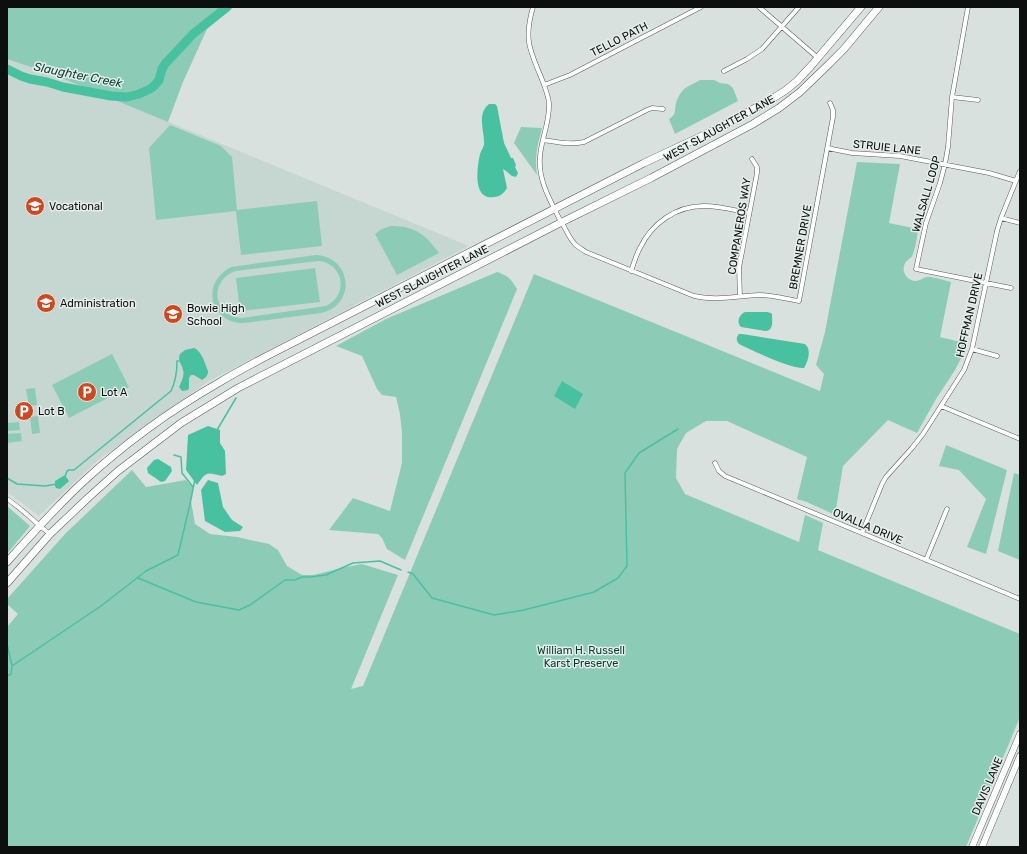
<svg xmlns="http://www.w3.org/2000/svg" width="1027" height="854" font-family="Rubik,sans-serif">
<rect width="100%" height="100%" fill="#d8e1dd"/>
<path fill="#c6d6d0" d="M7,59L57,76L469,246L209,381L98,460L39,516L7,492Z"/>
<path fill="#8cccb7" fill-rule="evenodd" d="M7,7H234L207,29L183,82L168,122L57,76L7,59Z
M700,80H714L720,83L728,84L733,88L738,101L675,134L669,119C677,114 674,111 676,103C677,99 680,93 684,89C688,86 695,83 700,80Z
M170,125L221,146L232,157L237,210L317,201L322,246L241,255L236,211L156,220L149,148Z
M521,127L542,128C538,143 534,158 537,175L514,143Z
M857,162L900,164L889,223L918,229C917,237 916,246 913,254C912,258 908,259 905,263C901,271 906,280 915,281C920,281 922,278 927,277C931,276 946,281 951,282L940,337L965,343L962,356L955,370L936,399L917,433L888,420L843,466L835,515L818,507L813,505L807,502L797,499L807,457L727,421H706L686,433L677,449L676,478L685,494L799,542L805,515L823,523L818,550L1020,634V717L966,847H7V627L18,614L7,604V599L65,534L132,470L146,487L186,480L193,488L191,501L195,524L210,534L237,537L269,544L278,550L287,566L302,575H314L341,568L362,564L398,575L351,689L363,686L534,274L820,391L824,374L816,365L825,332Z
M391,226C415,226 425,234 439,253L397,275L375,234L382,229Z
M316,255C352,257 357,305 321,313L244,323C210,323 200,283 231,267ZM318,261C344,263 349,295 326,306L242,318C213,317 208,280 236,271Z
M315,268L320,302L240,311L236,278Z
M497,272C509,276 511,279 517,289L405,560L387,549L382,538L378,534L329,530L353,498L390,511L402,463V433L400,414L396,397L382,395L377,389L362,356L336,346L386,319Z
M112,354L129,387L69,418L52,385Z
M35,388L37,405L29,406L26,389Z
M38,416L40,433L32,434L30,417Z
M19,422L20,430L7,431V423Z
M21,433L22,441L7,443V434Z
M946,445L1007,470L986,554L967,547L986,499L959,470L939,466Z
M1014,473L1020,475V560L998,551Z
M7,506L30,526L7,554Z"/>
<path fill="#48c1a1" d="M489,104H495L497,106L504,143L511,158H513L516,165L515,167L518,173L516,177L512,176L506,171L503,169L507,188C504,193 501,196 495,197C472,201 477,168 480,154C481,151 483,148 484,145C485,132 476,114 489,104Z
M745,312H767L771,313L772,314C772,321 774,331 765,331L741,327C736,322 739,315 745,312Z
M739,334H742L805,344C812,350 808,361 804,368C792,369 751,350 739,344C736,341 736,337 739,334Z
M194,348C202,351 205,364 208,371C208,376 206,377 202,380L194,375H191L189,378V388L188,390L182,391L179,387C181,382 185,376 183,370C182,364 177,361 180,354L185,350Z
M562,381L583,394L575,409L554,396Z
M208,426L220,430V443L225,451L226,474L222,476C206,472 207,471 197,485L186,470L188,435Z
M158,459L171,467L172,471L165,481L161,482L148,473L147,468L154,460Z
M65,475L69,481L60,489L56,488L55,486V481Z
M208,480L218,483L223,507L232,520L243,527L240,531L225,532L205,521L201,490Z"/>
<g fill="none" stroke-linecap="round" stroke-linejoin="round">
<path stroke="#48c1a1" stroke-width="1.5" d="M217,430L236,398
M174,455L181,457L182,473L193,487
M65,477L67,471L69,470H74L171,391C176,381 177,373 177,361H179
M7,478L17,484L45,486L57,484
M408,572L413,574L432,598L494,615L524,610L594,592L618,578L627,566L625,473L639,453L678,429
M138,578L196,602L239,610L250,605L285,580H295L302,577H310L326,575L353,563L380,561L401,570
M7,644L12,666
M7,676L11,674L12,666L101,606L146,571L178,555L190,504L195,479"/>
<path stroke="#48c1a1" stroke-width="9" d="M7,69L21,76L30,79L47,82L63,87L111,96L127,97L139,94L150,89L154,86L159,80L162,69L165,64L193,34L227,7"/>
<defs>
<path id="street" d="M533,7C524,38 529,49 541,77C544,85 548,94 549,103C550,122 541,139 540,157C538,180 550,200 560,220C565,227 568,236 574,243C577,247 582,249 586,252L694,296C715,301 737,296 759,295C772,295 786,299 799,301L833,117V110L830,103
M759,7L818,58
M968,7L952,97L948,147L945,164L940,183L926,223L916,269L1011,288
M724,71L747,59L762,49L799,7
M544,85L570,75L701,7
M952,97L978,100
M543,140C557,142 570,145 584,142L647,110L652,108L663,109
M827,148L852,153L900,156L989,173L1016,181
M1001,218L1020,223
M631,271C634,263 636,255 640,248C652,223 676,206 704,206C719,206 734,210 749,213
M740,296L739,268L757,173V167L752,159
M972,349L997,356
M941,406L1020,439
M715,463L719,471L725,476L1020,599
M7,499C23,509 35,523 50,534
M862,533L882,484L886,477L912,448L923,434L964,370L972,349L997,231L1001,218L1020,171
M926,560L947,509"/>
<path id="secondary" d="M972,847L1020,734
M982,847L1020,756"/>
<path id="primary" d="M7,562C31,535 56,507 83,482C124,444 171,410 220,382C235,373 250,365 265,357L644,163L721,127L775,97L786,90L797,81L811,66L861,7
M7,583L50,534L89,497L118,471L181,423L238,388L562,222L651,178L753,124L779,108L800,92L827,66L844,49L879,7"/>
</defs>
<use href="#street" stroke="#565d5b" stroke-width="5"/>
<use href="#secondary" stroke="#565d5b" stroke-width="7"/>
<use href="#primary" stroke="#565d5b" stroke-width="8"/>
<use href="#street" stroke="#fff" stroke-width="4"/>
<use href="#secondary" stroke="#fff" stroke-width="6"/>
<use href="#primary" stroke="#fff" stroke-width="7"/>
</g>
<defs>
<symbol id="school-disc" viewBox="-11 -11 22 22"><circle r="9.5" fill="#d0471e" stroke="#e5eeeb"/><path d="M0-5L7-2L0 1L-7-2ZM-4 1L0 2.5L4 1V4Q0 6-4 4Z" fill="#fff"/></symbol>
<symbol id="parking-disc" viewBox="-11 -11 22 22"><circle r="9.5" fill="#d0471e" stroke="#e5eeeb"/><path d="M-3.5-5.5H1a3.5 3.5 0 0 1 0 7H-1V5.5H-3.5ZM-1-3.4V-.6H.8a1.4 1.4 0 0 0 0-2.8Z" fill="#fff"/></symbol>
</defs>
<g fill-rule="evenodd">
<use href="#school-disc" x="24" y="195" width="22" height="22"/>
<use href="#school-disc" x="35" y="292" width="22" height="22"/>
<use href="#school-disc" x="162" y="303" width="22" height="22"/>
<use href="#parking-disc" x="76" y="381" width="22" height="22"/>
<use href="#parking-disc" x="13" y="400" width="22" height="22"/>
</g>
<g text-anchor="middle" stroke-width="3" stroke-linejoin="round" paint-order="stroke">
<g font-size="11" fill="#0c0f0e" stroke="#e5eeeb">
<text transform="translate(619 39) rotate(-27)" y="4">TELLO PATH</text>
<text transform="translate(719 128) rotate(-29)" y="4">WEST SLAUGHTER LANE</text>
<text transform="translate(887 147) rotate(6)" y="4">STRUIE LANE</text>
<text transform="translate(926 194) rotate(-74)" y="4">WALSALL LOOP</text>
<text transform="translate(739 226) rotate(-81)" y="4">COMPANEROS WAY</text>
<text transform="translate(800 247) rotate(-80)" y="4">BREMNER DRIVE</text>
<text transform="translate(432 276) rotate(-27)" y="4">WEST SLAUGHTER LANE</text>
<text transform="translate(969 315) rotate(-77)" y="4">HOFFMAN DRIVE</text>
<text transform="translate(868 526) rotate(23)" y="4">OVALLA DRIVE</text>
<text transform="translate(987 786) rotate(-67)" y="4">DAVIS LANE</text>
</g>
<g font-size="11" fill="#0c0f0e" stroke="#e5eeeb" text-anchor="start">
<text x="49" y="210">Vocational</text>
<text x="60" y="307">Administration</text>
<text x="187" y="312">Bowie High<tspan x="187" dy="13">School</tspan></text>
<text x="101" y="396">Lot A</text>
<text x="38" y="415">Lot B</text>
</g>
<g font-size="11" fill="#043c2f" stroke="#e5eeeb">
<text x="581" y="654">William H. Russell<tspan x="581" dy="13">Karst Preserve</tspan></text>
</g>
<g font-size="12" font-style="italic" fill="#0e4336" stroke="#e5eeeb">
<text transform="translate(78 75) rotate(11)" y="4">Slaughter Creek</text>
</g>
</g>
<rect width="1027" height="854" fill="none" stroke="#0c0f0e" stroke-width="16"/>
</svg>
